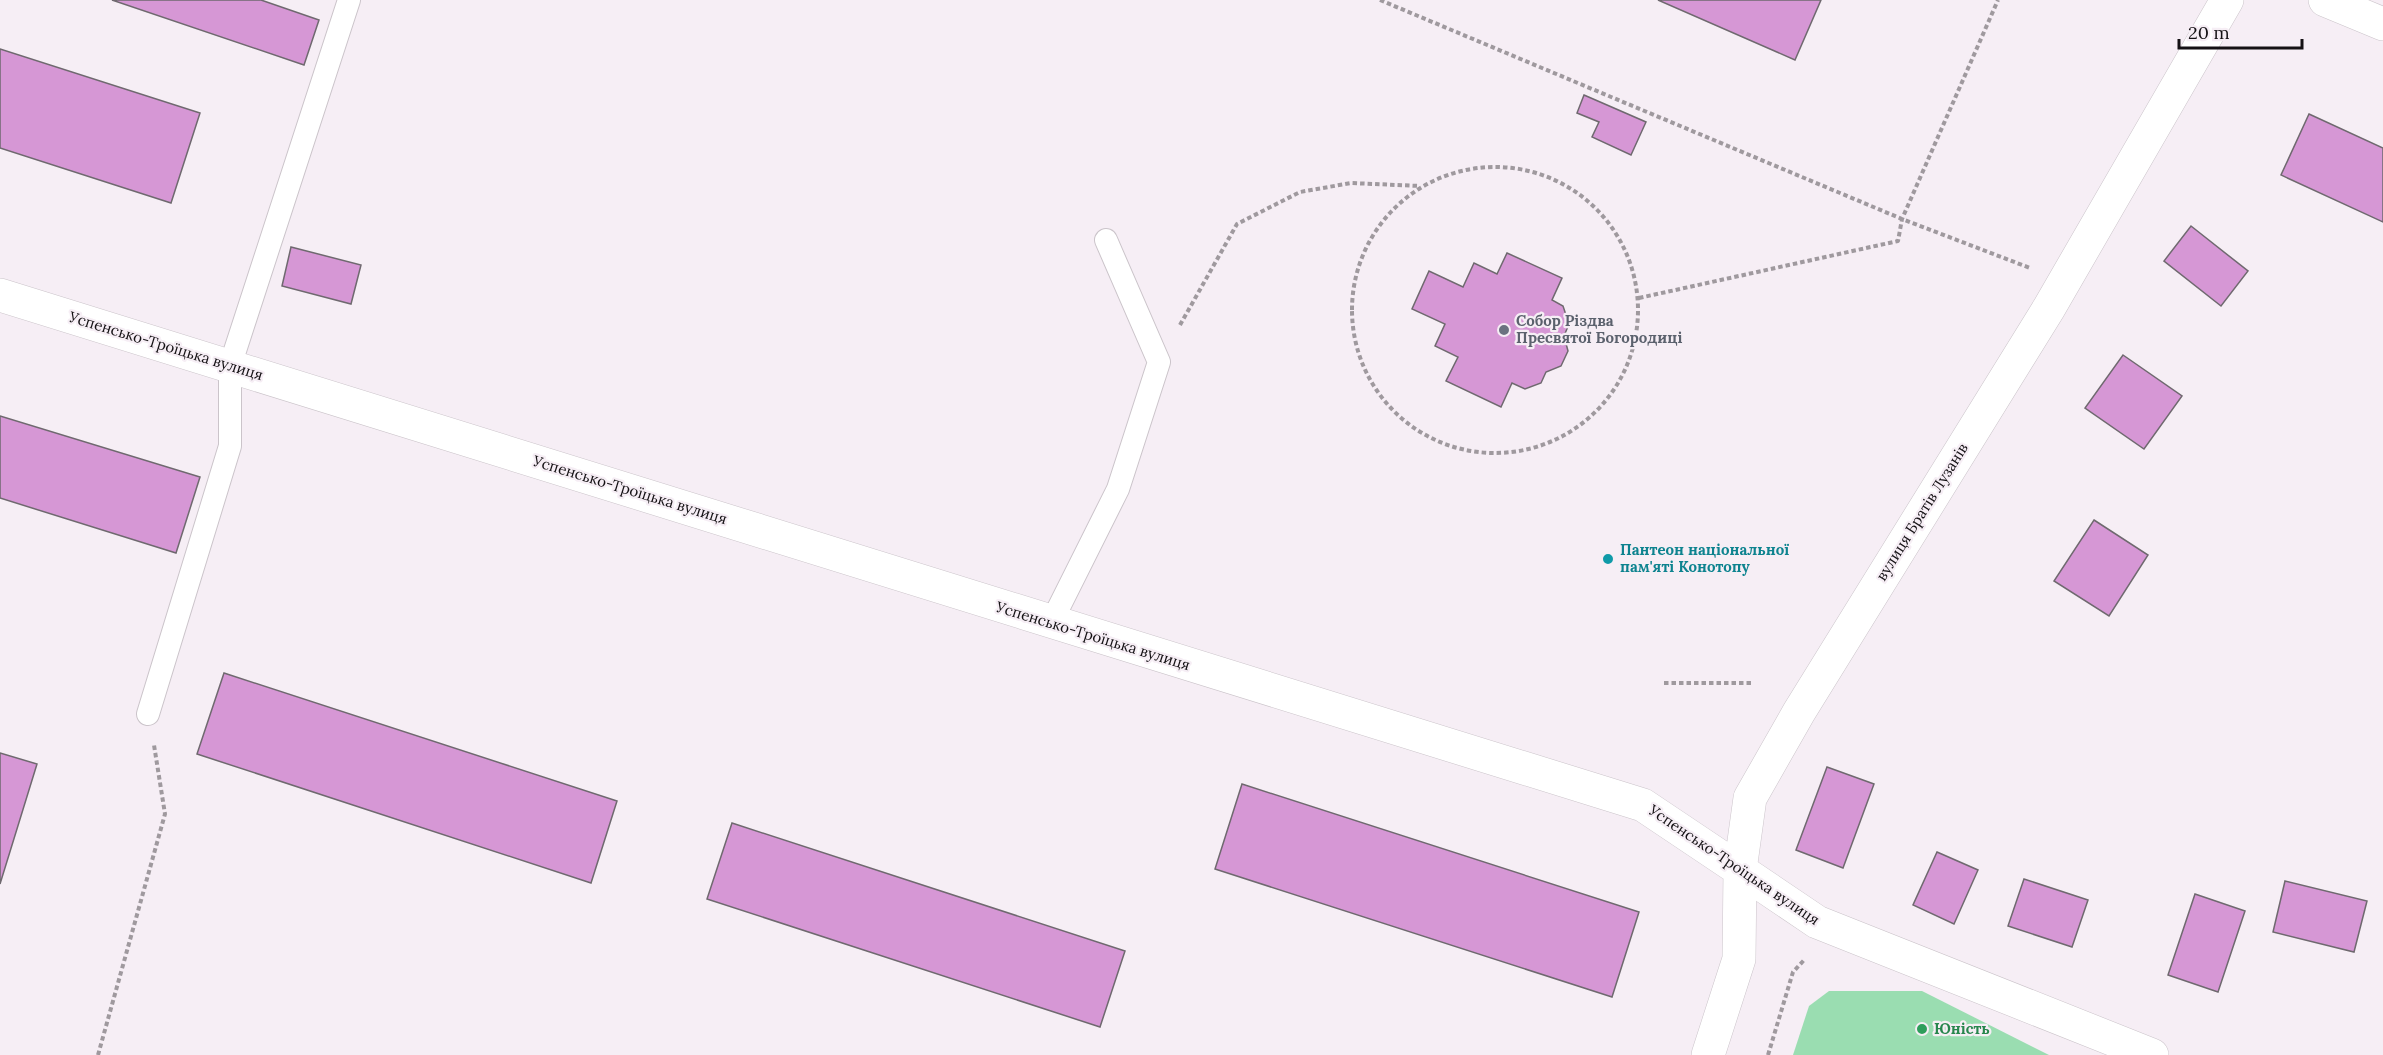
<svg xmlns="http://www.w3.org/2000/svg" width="2383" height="1055" font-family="Lora,serif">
<rect width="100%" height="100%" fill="#f6eef5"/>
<path fill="#9addb1" d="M1829,991H1922L2049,1055H1793L1809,1006Z"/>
<path fill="#d697d5" stroke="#6f696f" stroke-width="1.5" d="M112,0H261L319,20L304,65Z
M1658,0H1821L1795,60Z
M0,49L200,113L171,203L0,148Z
M1584,95L1646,122L1631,155L1592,137L1599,122L1577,113Z
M2309,114L2383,148V222L2281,175Z
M2191,226L2248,271L2221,306L2164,261Z
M291,247L361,265L351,304L282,286Z
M1507,253L1562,278L1552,300L1563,306L1569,324L1564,336L1568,351L1561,366L1546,372L1541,383L1525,389L1512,383L1501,407L1446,381L1458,357L1435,346L1445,324L1412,309L1429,271L1463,287L1474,263L1497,274Z
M2123,355L2182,396L2144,449L2085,408Z
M0,416L200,477L176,553L0,498Z
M2094,520L2148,555L2109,616L2054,581Z
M224,673L617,801L591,883L197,754Z
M0,753L37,764L0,884Z
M1827,767L1874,784L1843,868L1796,850Z
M1242,784L1639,912L1612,997L1215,869Z
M732,823L1125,951L1100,1027L707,899Z
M1937,852L1978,870L1954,924L1913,905Z
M2024,879L2088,900L2072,947L2008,926Z
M2285,881L2367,901L2354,952L2273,932Z
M2195,894L2245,911L2218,992L2168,975Z"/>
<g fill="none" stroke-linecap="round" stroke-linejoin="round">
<defs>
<path id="lane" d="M1051,623L1118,489L1159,362L1106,240
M148,714L230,446V366L349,0"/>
<path id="street" d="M2325,0L2383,24
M1740,870L1817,922L2152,1055"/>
<path id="secondary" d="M0,295L1643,805L1740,870
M1708,1055L1739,959L1740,870L1750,798L1799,712L2049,308L2227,0"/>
</defs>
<use href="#lane" stroke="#cbc4ca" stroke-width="24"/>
<use href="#street" stroke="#cbc4ca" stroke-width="34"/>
<use href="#secondary" stroke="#cbc4ca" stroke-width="34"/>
<path stroke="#9f999e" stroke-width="4" stroke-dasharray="4.5 3" stroke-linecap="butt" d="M1380,0L1902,219L2030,268
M1352 310a143 143 0 1 1 286 0a143 143 0 1 1-286 0Z
M1639,298L1898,241L1902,219L1998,0
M1180,325L1237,224L1300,192L1351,183L1420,186
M1664,683H1753
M98,1055L165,814L154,745
M1768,1055L1793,972L1805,959"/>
<use href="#lane" stroke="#fff" stroke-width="22"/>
<use href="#street" stroke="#fff" stroke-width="33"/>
<use href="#secondary" stroke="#fff" stroke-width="33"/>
</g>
<circle fill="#6b7280" stroke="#f6eef5" stroke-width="2" cx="1504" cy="330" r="6"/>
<circle fill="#0f9aa8" stroke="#f6eef5" stroke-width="2" cx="1608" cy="559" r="6"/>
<circle fill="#2e9e5b" stroke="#f6eef5" stroke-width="2" cx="1922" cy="1029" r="6"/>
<g text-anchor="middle" stroke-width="4.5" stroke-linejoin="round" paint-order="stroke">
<g font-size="15" font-weight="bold" fill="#5b616d" stroke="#f6eef5" text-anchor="start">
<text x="1516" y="326">Собор Різдва<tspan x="1516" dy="17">Пресвятої Богородиці</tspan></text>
</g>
<g font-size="15" fill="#141114" stroke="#f6eef5">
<text transform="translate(166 346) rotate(17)" y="5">Успенсько-Троїцька вулиця</text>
<text transform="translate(630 490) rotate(17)" y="5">Успенсько-Троїцька вулиця</text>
<text transform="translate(1922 512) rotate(-58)" y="5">вулиця Братів Лузанів</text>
<text transform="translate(1093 636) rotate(17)" y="5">Успенсько-Троїцька вулиця</text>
<text transform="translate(1734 865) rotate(34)" y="5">Успенсько-Троїцька вулиця</text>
</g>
<g font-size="15" font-weight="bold" fill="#0d838f" stroke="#f6eef5" text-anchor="start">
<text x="1620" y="555">Пантеон національної<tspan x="1620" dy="17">пам'яті Конотопу</tspan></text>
</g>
<g font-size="15" font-weight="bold" fill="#27864d" stroke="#f6eef5" text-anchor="start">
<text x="1934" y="1034">Юність</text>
</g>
</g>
<path d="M2179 39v9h123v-9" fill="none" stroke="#141114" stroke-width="3"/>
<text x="2188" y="39" font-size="18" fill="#141114" stroke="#f6eef5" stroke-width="4.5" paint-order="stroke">20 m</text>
</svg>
